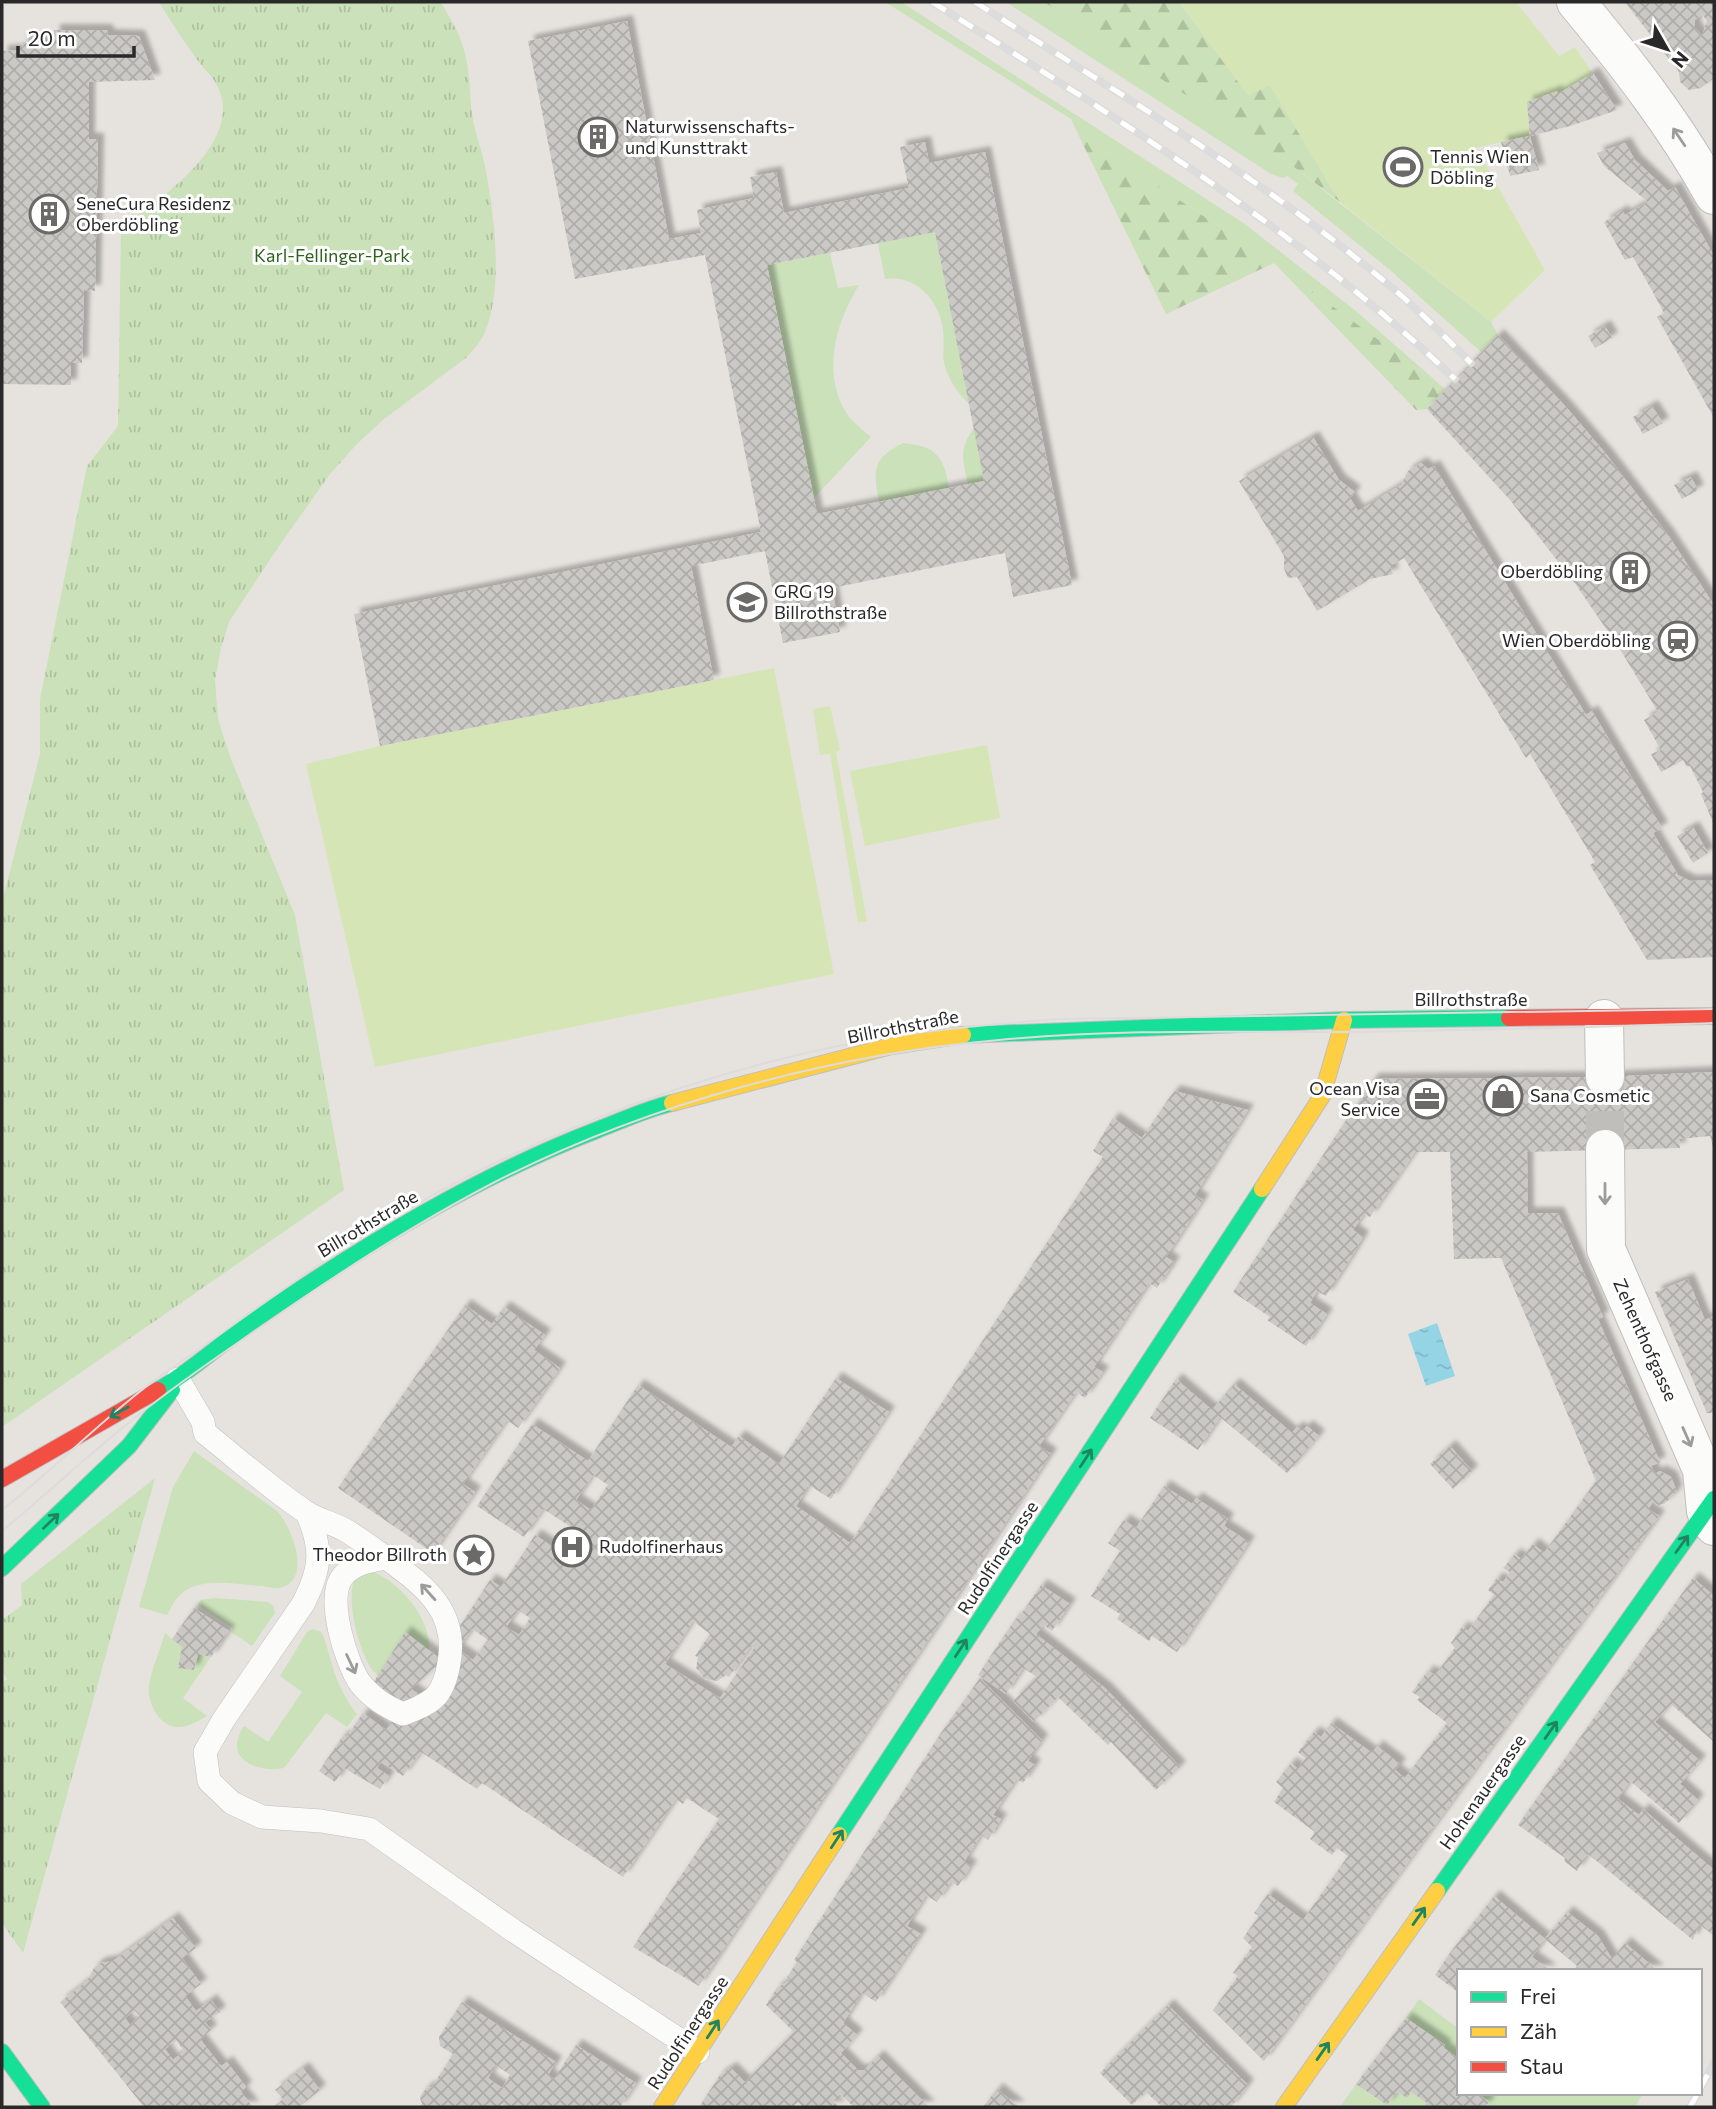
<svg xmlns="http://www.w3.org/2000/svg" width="1716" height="2109" font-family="Commissioner,sans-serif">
<defs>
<pattern id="forest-firs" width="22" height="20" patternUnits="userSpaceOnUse" patternTransform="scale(1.75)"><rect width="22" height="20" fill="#cae1b9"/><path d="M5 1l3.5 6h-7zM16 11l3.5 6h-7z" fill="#aec19f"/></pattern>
<pattern id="park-tufts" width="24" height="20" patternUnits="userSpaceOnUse" patternTransform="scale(1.75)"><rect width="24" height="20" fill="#cae1b9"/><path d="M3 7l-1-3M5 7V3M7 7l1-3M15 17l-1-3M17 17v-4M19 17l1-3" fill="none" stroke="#aec19f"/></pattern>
<pattern id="water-ripples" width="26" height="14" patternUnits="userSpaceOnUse" patternTransform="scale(1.75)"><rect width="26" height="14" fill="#95d4e5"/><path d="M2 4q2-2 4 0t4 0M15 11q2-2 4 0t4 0" fill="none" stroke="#80b6c4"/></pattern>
<pattern id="building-cross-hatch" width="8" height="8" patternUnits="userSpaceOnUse" patternTransform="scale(1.75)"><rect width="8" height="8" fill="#cbc9c5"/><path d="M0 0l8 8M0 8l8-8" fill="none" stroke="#aeada9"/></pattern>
<filter id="shadow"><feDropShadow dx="6" dy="-6" stdDeviation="2" flood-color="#0004"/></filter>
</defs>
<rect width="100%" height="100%" fill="#e6e3de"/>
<path fill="#cae1b9" d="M885,2H901L1245,224L1357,312L1445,389L1274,263L1077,132L1071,119Z
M1006,2H1044L1286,161L1491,322L1498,335L1481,352L1390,270L1293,191L1298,184L1287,176L1283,178L1271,174Z
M935,232L969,404C958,394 947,377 944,363C942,352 945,341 943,330C940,301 916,274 885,279L878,243Z
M830,253L838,288L859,285C836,322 821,374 847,414C853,423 863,430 871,437L814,498L767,265Z
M974,428L984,481L968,484C963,460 958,450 974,428Z
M903,443C936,446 944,456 949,488L879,502C873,470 872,459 903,443Z
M194,1451L278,1512C292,1528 313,1580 280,1588C274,1589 265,1586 259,1586C235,1584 197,1576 179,1596C174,1601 171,1608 167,1615L139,1607L173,1487Z
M370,1571C397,1579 427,1614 429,1643C430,1649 428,1655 427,1660L390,1682C386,1679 379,1677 375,1673C361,1660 343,1595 356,1578C359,1574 365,1573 370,1571Z
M215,1598L268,1602L273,1606L275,1613L252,1646L231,1632L233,1628L198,1605L201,1600Z
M312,1629L320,1631L324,1637C334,1670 336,1686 357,1714L347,1727L326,1713L284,1768C256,1773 222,1759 244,1726L268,1742L302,1692L280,1676L307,1632Z
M165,1633L182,1647L194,1670L198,1654L211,1657L183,1698L207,1716C198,1721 188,1728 176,1727C158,1725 147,1702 149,1685C152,1668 160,1650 165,1633Z
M1419,1999L1459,2029V2059L1444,2048L1445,2045L1406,2018Z
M1356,2084L1387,2105L1397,2092L1407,2098L1411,2092L1427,2103L1424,2107H1340Z
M1483,2093H1643L1635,2107H1485L1489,2102L1481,2096Z"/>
<path fill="url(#forest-firs)" d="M1044,2H1179L1248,95L1270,85L1340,202L1286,161Z
M1077,132L1274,263L1445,389L1427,409L1416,410L1274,263L1166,314Z"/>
<path fill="url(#park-tufts)" d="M159,2H441C449,17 460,33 464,50C471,73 469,97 473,120C476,136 482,151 485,166C494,214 504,286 485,332C481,342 473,350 466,358L384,419L358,443L330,474L279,546L229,622L221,648L215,680L218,719L231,759L295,915L344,1190L2,1427V902L40,754V699L87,466L118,426L121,227C160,200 250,139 215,82C212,76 206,71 201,65C186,45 172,24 159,2Z
M155,1478L23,1953L2,1923V1683L7,1679L2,1672V1620L22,1605L21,1584Z"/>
<path fill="#d5e5b6" d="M1179,2H1516L1559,56L1574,48L1577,50L1617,110L1570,126L1476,148L1545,270L1491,322L1340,202L1270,85L1248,95Z
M774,668L834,974L375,1067L306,764L380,746Z
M830,706L840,750L836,752L867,921L858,923L830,754L820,755L813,709Z
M987,745L1000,818L865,846L850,771Z"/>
<path fill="url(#water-ripples)" d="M1437,1323L1455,1376L1426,1386L1408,1334Z"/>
<path fill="url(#building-cross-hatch)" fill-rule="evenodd" filter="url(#shadow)" d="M1625,2H1714V78L1701,88L1689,90L1680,82L1679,72ZM1702,14L1707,21L1702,36L1695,28V20Z
M627,21L669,239L701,233L697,210L754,198L750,177L776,172L784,213L909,188L900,147L925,142L929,163L985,152L1072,585L1013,597L1005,553L832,588L840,632L783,643L765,551L691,566L714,680L380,746L354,614L761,532L705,255L575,279L528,41ZM935,232L984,481L817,514L767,265Z
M54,30H107L108,35L139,36L155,80L89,82V139H98L95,291L84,290L82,363H71V385L2,384V51L23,50L22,42L54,43Z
M1593,73L1617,110L1570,126L1530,136L1527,102L1557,91L1558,94Z
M1530,136L1539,170L1510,176L1501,142Z
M1625,143L1635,160L1668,191L1675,187L1714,256V418L1657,317L1664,313L1655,296L1633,257L1625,260L1604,222L1622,211L1625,215L1648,202L1604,166L1597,153Z
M1605,326L1612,338L1595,348L1588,336Z
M1498,335L1566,407L1606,454L1668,535L1714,605V825L1701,794L1703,792L1690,766L1687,767L1683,760L1661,772L1651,754L1661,750L1644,720L1658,712L1618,646L1574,582L1510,500L1427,409Z
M1652,406L1663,423L1643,434L1633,417Z
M1313,437L1339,480L1355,492L1350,498L1358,511L1401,485L1408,471L1421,463L1428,469L1434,466L1586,715L1592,711L1662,828L1653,833L1678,875L1690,881L1714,880V957L1647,960L1590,865L1595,862L1530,754L1526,758L1404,558L1390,566L1393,574L1370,579L1317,611L1297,577L1288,578L1284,569V556L1239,481Z
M1691,477L1698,490L1682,499L1674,485Z
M1693,827L1708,853L1693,863L1677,836Z
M1714,1072V1150L1710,1136L1679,1139L1680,1148L1527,1152L1528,1213H1558L1603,1317L1598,1319L1660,1462L1651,1466L1655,1474L1660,1471L1671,1477L1676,1489L1674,1495L1664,1504L1658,1505L1653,1502L1648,1509L1659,1516L1264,2061L1213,2010L1238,1976L1233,1973L1252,1947L1243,1938L1259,1916L1254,1913L1268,1894L1303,1920L1348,1856L1337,1848L1332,1855L1310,1839L1315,1832L1274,1802L1283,1788L1276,1782L1291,1763L1298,1769L1305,1758L1298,1752L1314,1732L1321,1737L1331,1723L1372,1753L1377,1746L1400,1764L1395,1770L1405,1778L1447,1723L1417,1700L1420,1697L1412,1692L1428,1671L1435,1675L1445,1662L1455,1648L1451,1643L1462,1627L1468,1631L1494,1595L1488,1590L1497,1578L1503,1582L1510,1572L1503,1568L1515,1554L1521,1559L1533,1544L1544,1553L1596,1481L1501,1258L1454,1259L1450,1152H1415L1370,1217L1364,1214L1353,1230L1363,1237L1350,1259L1326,1296L1317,1291L1310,1303L1327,1314L1306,1346L1267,1320L1270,1317L1233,1292L1373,1079L1605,1077Z
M1174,1091L1248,1110L1195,1195L1203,1200L1166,1257L1174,1262L1157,1288L1149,1283L1094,1367L1103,1372L1085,1398L1076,1392L1039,1446L1051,1454L699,1986L633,1947L719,1819L687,1798L683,1804L676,1799L623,1877L482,1783L477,1789L421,1752L403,1776L381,1762L377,1768L389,1776L380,1789L344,1768L335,1782L319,1771L343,1736L346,1738L363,1713L386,1730L403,1705L372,1685L405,1632L439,1658L490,1580L501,1587L535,1535L562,1553L577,1531L543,1509L524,1537L477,1506L532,1424L588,1461L638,1385L731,1447L739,1436L779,1464L836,1378L889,1412L831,1499L809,1485L796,1506L850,1543L1103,1157L1093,1151L1113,1118L1142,1138ZM593,1475L608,1485L591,1510L576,1500ZM518,1610L530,1618L519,1635L506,1627ZM693,1621L710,1634L695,1656L698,1657L696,1668L705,1679L717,1681L726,1675L729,1677L751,1646L754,1648L720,1698L665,1664ZM472,1629L488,1640L473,1660L458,1649ZM435,1667L454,1681L437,1707L411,1689Z
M1688,1279L1705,1320L1713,1316L1714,1318V1413H1707L1655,1292Z
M465,1305L492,1324L504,1307L545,1335L534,1350L560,1368L518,1428L507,1420L463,1484L475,1492L433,1553L338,1488Z
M1176,1379L1212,1410L1234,1384L1292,1433L1297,1427L1302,1431L1307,1426L1319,1436L1287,1473L1220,1417L1198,1450L1150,1418Z
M1450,1446L1472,1471L1453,1489L1430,1464Z
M1164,1486L1192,1504L1196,1498L1228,1519L1224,1526L1249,1542L1177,1652L1152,1636L1149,1641L1117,1619L1120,1614L1091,1596L1120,1551L1108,1543L1124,1520L1136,1528Z
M1693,1578L1714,1596V1649L1709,1656L1714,1660V1742L1671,1704L1655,1722L1700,1761L1680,1784L1698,1800L1679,1823L1630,1781L1618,1799L1639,1815L1643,1809L1714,1870V1936L1699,1924L1693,1940L1588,1854L1577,1871L1564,1861L1565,1858L1518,1825Z
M1041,1585L1070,1604L1052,1631L1044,1625L1036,1634L1106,1689L1180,1767L1156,1790L1111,1742L1108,1745L1058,1697L1034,1722L1013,1701L1037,1677L1023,1668L1006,1694L978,1675L1016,1618L1018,1619L1020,1616Z
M194,1608L229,1631L211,1657L198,1654L194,1670L178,1668L182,1647L172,1639Z
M980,1678L1042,1740L1028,1761L1035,1765L1023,1783L1017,1779L1004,1798L993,1815L1001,1819L988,1840L981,1835L964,1862L971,1866L958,1886L951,1882L937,1902L926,1895L907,1926L921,1934L876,2002L862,1993L843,2023L857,2035L841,2053L858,2070H864L878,2056L929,2107H854L840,2094L833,2101L839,2107H803L798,2102L793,2107H699L720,2075L731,2068L745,2082L794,2032L766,2005L777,1988L790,1980L787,1977L797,1962L794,1960L941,1733Z
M1494,1896L1545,1939L1532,1957L1551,1971H1459V1993L1435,1975L1450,1953Z
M1567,1912L1598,1936L1612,1959L1625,1943L1658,1971H1574L1577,1966L1545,1939Z
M173,1918L196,1948L182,1958L201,1984L185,1996L196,2011L211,2000L220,2012L205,2022L211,2030L200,2039L221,2066L227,2062L246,2087L241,2092L253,2107H144L60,2002L87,1981L94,1968L100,1963L113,1961ZM134,2010L140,2016L130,2025L125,2018ZM176,2040L184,2051L173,2060L165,2049Z
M462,2002L556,2062L548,2075L554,2079L576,2045L636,2083L620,2107H507L502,2104L500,2107H419L422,2104L420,2098L422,2093L427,2088L432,2087L453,2054L440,2046L439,2037ZM496,2065L510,2075L502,2088L488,2078Z
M1168,2005L1248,2085L1231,2107H1162L1146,2092L1132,2105L1100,2073Z
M1406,2018L1445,2045L1444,2048L1459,2059V2093H1483L1481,2096L1489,2102L1485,2107H1424L1427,2103L1411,2092L1407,2098L1397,2092L1387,2105L1356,2084Z
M303,2068L320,2090L299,2107H273L283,2099L275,2090Z
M997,2089L1019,2107H983Z"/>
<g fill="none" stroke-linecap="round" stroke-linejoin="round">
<path stroke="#c0beba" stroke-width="38" stroke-dasharray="38 19" stroke-linecap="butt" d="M1605,1149V1077"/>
<defs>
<path id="lane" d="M178,1379L203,1422L205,1433C238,1459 271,1489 306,1512C318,1520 333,1523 345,1530C360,1539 375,1550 389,1560C426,1587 458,1612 449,1663C443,1697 434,1702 403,1714C385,1706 372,1698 360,1683C346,1663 325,1596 343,1576C355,1563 369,1561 386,1558
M307,1513C323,1549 321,1569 303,1604L224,1719L205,1752L209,1781L232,1803L262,1817L321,1821L369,1829L514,1931L698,2052"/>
<path id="street" d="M1576,2C1627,63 1675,125 1714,195
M1604,1019L1605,1077
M1605,1149L1606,1249L1702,1470L1706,1511L1714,1526"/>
<path id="fast" d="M963,1035L1344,1020L1509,1018
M158,1390C194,1370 223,1341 257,1318C365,1245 475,1177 597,1130C621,1121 646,1109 672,1103
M2,1568L129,1446L172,1390
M839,1835L1262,1189
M1437,1891L1714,1499
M2,2052L42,2107"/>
<path id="slow" d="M672,1103L891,1046L963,1035
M1262,1189L1322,1096L1344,1020
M662,2107L839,1835
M1284,2107L1437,1891"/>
<path id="jam" d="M1509,1018L1714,1016
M2,1479L158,1390"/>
</defs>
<use href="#lane" stroke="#c0bfbf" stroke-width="24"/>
<use href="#street" stroke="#c0bfbf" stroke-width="40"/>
<use href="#fast" stroke="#c0bfbf" stroke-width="18"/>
<use href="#slow" stroke="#c0bfbf" stroke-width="18"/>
<use href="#jam" stroke="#c0bfbf" stroke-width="18"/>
<use href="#lane" stroke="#fbfbfa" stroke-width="23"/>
<use href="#street" stroke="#fbfbfa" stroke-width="38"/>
<use href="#fast" stroke="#16e098" stroke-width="16"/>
<use href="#slow" stroke="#ffcf43" stroke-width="16"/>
<use href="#jam" stroke="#f24e42" stroke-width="16"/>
<path stroke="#dddcdd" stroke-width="2" d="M2,1510C52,1471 96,1425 147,1386C169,1369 193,1354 215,1338C262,1304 309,1270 358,1239C504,1147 669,1081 838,1046C910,1031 984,1025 1057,1019L1714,1009
M2,1531C47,1494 90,1453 136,1417C177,1384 221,1354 264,1325C338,1273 413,1225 493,1183C647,1104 828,1055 999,1040C1113,1029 1229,1032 1343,1032C1467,1031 1590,1027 1714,1023"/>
<defs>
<path id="rail" d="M932,2C1114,116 1299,230 1455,379
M975,2C1116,92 1263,178 1390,286C1419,310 1445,337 1471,363
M1700,2089L1714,2062
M1690,2107L1698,2093"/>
</defs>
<use href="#rail" stroke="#dddcdd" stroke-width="8"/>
<use href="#rail" stroke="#fff" stroke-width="5" stroke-dasharray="16" stroke-linecap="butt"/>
</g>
<defs><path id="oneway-shaft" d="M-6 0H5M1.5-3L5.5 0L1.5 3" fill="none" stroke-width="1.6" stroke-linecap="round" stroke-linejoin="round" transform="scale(1.75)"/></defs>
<g stroke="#9c9c9c">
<use href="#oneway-shaft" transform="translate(1679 137) rotate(-124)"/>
<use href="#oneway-shaft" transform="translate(1605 1194) rotate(90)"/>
<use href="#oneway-shaft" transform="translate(1687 1437) rotate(66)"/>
<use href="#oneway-shaft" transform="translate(428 1592) rotate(-132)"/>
<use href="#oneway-shaft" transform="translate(351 1664) rotate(65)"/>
</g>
<g stroke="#208460">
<use href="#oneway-shaft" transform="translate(119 1412) rotate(151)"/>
<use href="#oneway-shaft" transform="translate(1086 1458) rotate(-57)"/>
<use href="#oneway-shaft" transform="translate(51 1521) rotate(-44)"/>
<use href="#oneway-shaft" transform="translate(1682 1544) rotate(-54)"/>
<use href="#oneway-shaft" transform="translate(961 1648) rotate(-57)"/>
<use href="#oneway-shaft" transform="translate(1551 1730) rotate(-55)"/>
<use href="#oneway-shaft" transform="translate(837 1839) rotate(-57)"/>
<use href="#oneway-shaft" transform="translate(1419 1916) rotate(-55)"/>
<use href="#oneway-shaft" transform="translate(713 2029) rotate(-57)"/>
<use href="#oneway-shaft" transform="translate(1323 2051) rotate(-55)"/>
</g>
<defs>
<symbol id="building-ring" viewBox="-11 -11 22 22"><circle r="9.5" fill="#fff" stroke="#6b6a68" stroke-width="1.5"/><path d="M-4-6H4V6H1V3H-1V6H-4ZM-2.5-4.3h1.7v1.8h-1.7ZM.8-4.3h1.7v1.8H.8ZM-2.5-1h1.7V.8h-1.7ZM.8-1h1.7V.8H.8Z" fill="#6b6a68"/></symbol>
<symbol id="stadium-ring" viewBox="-11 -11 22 22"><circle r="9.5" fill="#fff" stroke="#6b6a68" stroke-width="1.5"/><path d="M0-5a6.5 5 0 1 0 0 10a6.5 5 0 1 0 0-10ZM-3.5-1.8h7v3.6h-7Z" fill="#6b6a68"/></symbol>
<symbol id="school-ring" viewBox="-11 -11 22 22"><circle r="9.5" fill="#fff" stroke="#6b6a68" stroke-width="1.5"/><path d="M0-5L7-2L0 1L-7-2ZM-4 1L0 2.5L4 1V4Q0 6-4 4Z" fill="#6b6a68"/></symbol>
<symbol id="station-ring" viewBox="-11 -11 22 22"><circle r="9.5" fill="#fff" stroke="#6b6a68" stroke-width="1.5"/><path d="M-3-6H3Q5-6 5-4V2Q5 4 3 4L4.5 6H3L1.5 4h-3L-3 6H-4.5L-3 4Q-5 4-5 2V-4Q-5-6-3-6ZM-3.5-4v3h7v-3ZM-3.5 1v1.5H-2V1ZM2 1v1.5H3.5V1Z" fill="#6b6a68"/></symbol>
<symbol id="shop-ring" viewBox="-11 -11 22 22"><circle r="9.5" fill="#fff" stroke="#6b6a68" stroke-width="1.5"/><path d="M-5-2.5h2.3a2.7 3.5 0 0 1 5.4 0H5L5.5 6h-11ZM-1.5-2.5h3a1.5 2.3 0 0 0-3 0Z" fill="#6b6a68"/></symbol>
<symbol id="office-ring" viewBox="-11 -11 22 22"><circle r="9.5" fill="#fff" stroke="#6b6a68" stroke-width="1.5"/><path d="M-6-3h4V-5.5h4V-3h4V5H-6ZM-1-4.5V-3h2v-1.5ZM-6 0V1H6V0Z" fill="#6b6a68"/></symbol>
<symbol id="hospital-ring" viewBox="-11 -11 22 22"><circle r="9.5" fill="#fff" stroke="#6b6a68" stroke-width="1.5"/><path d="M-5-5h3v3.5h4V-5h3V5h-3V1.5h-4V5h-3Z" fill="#6b6a68"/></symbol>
<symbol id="sight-ring" viewBox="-11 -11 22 22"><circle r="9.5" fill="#fff" stroke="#6b6a68" stroke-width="1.5"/><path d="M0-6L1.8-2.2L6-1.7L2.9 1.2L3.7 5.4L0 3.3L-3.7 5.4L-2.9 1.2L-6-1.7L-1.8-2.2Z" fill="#6b6a68"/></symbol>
</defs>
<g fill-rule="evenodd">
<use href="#building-ring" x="576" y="115" width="44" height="44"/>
<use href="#stadium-ring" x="1381" y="145" width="44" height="44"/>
<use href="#building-ring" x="27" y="192" width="44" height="44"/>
<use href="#building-ring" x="1608" y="550" width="44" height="44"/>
<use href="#school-ring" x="725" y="580" width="44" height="44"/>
<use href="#station-ring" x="1656" y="619" width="44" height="44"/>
<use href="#shop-ring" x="1481" y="1074" width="44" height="44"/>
<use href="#office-ring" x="1405" y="1077" width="44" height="44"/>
<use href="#hospital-ring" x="550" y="1525" width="44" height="44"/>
<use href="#sight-ring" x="452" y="1533" width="44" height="44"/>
</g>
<g text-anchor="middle" stroke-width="6" stroke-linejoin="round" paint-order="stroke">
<g font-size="18" fill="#292929" stroke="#fff" text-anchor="start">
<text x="625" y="133">Naturwissenschafts-<tspan x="625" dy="21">und Kunsttrakt</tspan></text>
<text x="1430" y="163">Tennis Wien<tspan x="1430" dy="21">Döbling</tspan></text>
<text x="76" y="210">SeneCura Residenz<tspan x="76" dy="21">Oberdöbling</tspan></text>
<text x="1603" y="578" text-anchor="end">Oberdöbling</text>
<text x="774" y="598">GRG 19<tspan x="774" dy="21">Billrothstraße</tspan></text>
<text x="1651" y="647" text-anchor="end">Wien Oberdöbling</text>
<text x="1400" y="1095" text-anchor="end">Ocean Visa<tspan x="1400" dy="21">Service</tspan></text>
<text x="1530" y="1102">Sana Cosmetic</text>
<text x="599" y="1553">Rudolfinerhaus</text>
<text x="447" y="1561" text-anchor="end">Theodor Billroth</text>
</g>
<g font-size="18" fill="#2e611d" stroke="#fff">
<text x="332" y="262">Karl-Fellinger-Park</text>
</g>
<g font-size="18" fill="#292929" stroke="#fff">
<text x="1471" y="1006">Billrothstraße</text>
<text transform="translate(903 1027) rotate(-11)" y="6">Billrothstraße</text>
<text transform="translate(368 1224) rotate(-31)" y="6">Billrothstraße</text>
<text transform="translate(1645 1340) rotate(66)" y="6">Zehenthofgasse</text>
<text transform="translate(998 1558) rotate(-57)" y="6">Rudolfinergasse</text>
<text transform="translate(1483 1792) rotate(-55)" y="6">Hohenauergasse</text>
<text transform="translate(688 2033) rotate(-57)" y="6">Rudolfinergasse</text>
</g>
</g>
<rect width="1716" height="2109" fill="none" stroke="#292929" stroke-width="7"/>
<rect x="1457" y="1969" width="245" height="126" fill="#ffffff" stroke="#a9a9a9" stroke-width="2"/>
<rect x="1471" y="1992" width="35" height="10" fill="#16e098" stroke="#a9a9a9" stroke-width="2"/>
<text x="1520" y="2004" font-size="21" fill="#292929">Frei</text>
<rect x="1471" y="2027" width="35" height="10" fill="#ffcf43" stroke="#a9a9a9" stroke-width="2"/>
<text x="1520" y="2039" font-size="21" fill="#292929">Zäh</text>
<rect x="1471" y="2062" width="35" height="10" fill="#f24e42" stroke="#a9a9a9" stroke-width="2"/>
<text x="1520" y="2074" font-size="21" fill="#292929">Stau</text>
<g transform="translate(1667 49) rotate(129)" stroke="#ffffff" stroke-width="5" paint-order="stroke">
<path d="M0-5L12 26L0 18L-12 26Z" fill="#292929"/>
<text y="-10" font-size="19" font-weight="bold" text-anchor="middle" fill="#292929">N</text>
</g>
<path d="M18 46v10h116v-10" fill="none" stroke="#292929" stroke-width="3.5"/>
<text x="28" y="46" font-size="21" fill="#292929" stroke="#ffffff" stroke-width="5" paint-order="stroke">20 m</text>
</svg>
